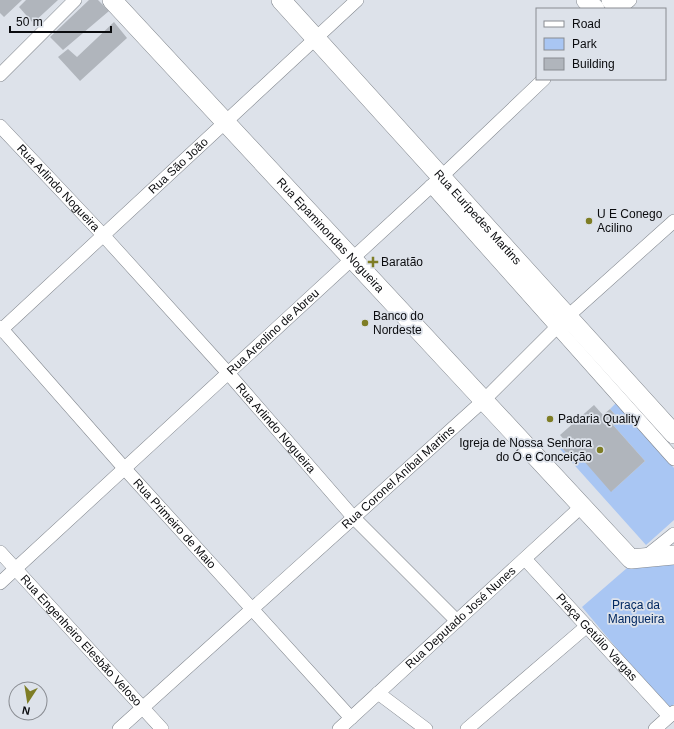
<svg xmlns="http://www.w3.org/2000/svg" width="674" height="729" font-family="Helvetica,sans-serif">
<rect width="100%" height="100%" fill="#dde2ea"/>
<path fill="#a9c6f3" d="M616,403L674,468V520L646,545L560,449L562,448L571,458L576,452L612,491L645,461L613,425L620,420L610,409Z
M674,563V704L672,707L665,706L582,607L627,568Z"/>
<path fill="#b0b5bc" d="M0,0H22L4,17L0,13Z
M26,0H58L33,23L19,7Z
M89,0H98L109,11L63,50L50,37Z
M114,22L127,38L80,81L58,57L68,49L77,57Z
M594,405L603,415L610,409L620,420L613,425L645,461L611,492L576,452L571,458L562,448L567,443L560,435Z"/>
<g fill="none" stroke-linecap="round" stroke-linejoin="round">
<defs>
<g id="street">
<path d="M619,9L630,0"/>
<path d="M0,75L75,0"/>
<path id="s1" d="M0,126L103,235L228,373L354,518L457,621"/>
<path d="M431,186L674,459"/>
<path id="s2" d="M0,327L125,469L351,718"/>
<path id="s3" d="M0,331L357,0"/>
<path id="s4" d="M0,552L162,729"/>
<path d="M644,558L674,534"/>
<path id="s5" d="M525,559L669,716"/>
<path id="s6" d="M0,583L441,177L544,79"/>
<path d="M378,693L426,729"/>
<path id="s7" d="M119,729L484,400L567,317L674,221"/>
<path id="s8" d="M339,729L582,506"/>
<path d="M467,729L587,626"/>
<path d="M655,729L674,712"/>
</g>
<g id="secondary">
<path id="s9" d="M112,0L631,559L674,555"/>
<path id="s10" d="M281,0L674,434"/>
<path d="M586,0L595,9"/>
<path d="M611,0L619,9"/>
</g>
</defs>
<use href="#street" stroke="#82878e" stroke-width="14"/>
<use href="#secondary" stroke="#82878e" stroke-width="20"/>
<use href="#street" stroke="#fff" stroke-width="13"/>
<use href="#secondary" stroke="#fff" stroke-width="19"/>
</g>
<g fill="#7e7d25" stroke="#dde2ea" stroke-width="1.5">
<circle cx="589" cy="221" r="4"/>
<path d="M371 256h4v4h4v4h-4v4h-4v-4h-4v-4h4z"/>
<circle cx="365" cy="323" r="4"/>
<circle cx="550" cy="419" r="4"/>
<circle cx="600" cy="450" r="4"/>
</g>
<g text-anchor="middle" stroke-width="3.5" stroke-linejoin="round" paint-order="stroke">
<g font-size="12" fill="#0a0b0e" stroke="#dde2ea">
<text dy="4" stroke="none"><textPath href="#s3" startOffset="243">Rua São João</textPath></text>
<text dy="4" stroke="none"><textPath href="#s1" startOffset="85">Rua Arlindo Nogueira</textPath></text>
<text dy="4" stroke="none"><textPath href="#s10" startOffset="293">Rua Eurípedes Martins</textPath></text>
<text dy="4" stroke="none"><textPath href="#s9" startOffset="321">Rua Epaminondas Nogueira</textPath></text>
<text dy="4" stroke="none"><textPath href="#s6" startOffset="371">Rua Areolino de Abreu</textPath></text>
<text dy="4" stroke="none"><textPath href="#s1" startOffset="409">Rua Arlindo Nogueira</textPath></text>
<text dy="4" stroke="none"><textPath href="#s7" startOffset="376">Rua Coronel Aníbal Martins</textPath></text>
<text dy="4" stroke="none"><textPath href="#s2" startOffset="263">Rua Primeiro de Maio</textPath></text>
<text dy="4" stroke="none"><textPath href="#s8" startOffset="165">Rua Deputado José Nunes</textPath></text>
<text dy="4" stroke="none"><textPath href="#s5" startOffset="106">Praça Getúlio Vargas</textPath></text>
<text dy="4" stroke="none"><textPath href="#s4" startOffset="120">Rua Engenheiro Elesbão Veloso</textPath></text>
</g>
<g font-size="12" fill="#0a0b0e" stroke="#dde2ea" text-anchor="start">
<text x="597" y="218">U E Conego<tspan x="597" dy="14">Acilino</tspan></text>
<text x="381" y="266">Baratão</text>
<text x="373" y="320">Banco do<tspan x="373" dy="14">Nordeste</tspan></text>
<text x="558" y="423">Padaria Quality</text>
<text x="592" y="447" text-anchor="end">Igreja de Nossa Senhora<tspan x="592" dy="14">do Ó e Conceição</tspan></text>
</g>
<g font-size="12" fill="#012862" stroke="#dde2ea">
<text x="636" y="609">Praça da<tspan x="636" dy="14">Mangueira</tspan></text>
</g>
</g>
<rect x="536" y="8" width="130" height="72" fill="#dde2ea" stroke="#898c92"/>
<rect x="544" y="21" width="20" height="6" fill="#ffffff" stroke="#898c92"/>
<text x="572" y="28" font-size="12" fill="#0a0b0e">Road</text>
<rect x="544" y="38" width="20" height="12" fill="#a9c6f3" stroke="#898c92"/>
<text x="572" y="48" font-size="12" fill="#0a0b0e">Park</text>
<rect x="544" y="58" width="20" height="12" fill="#b0b5bc" stroke="#898c92"/>
<text x="572" y="68" font-size="12" fill="#0a0b0e">Building</text>
<g transform="translate(28 701) rotate(192)"><circle r="19" fill="#dde2ea" stroke="#898c92"/>
<path d="M0-3L7 15L0 10L-7 15Z" fill="#7e7d25"/>
<text y="-6" font-size="11" font-weight="bold" text-anchor="middle" fill="#0a0b0e">N</text>
</g>
<path d="M10 26v6h101v-6" fill="none" stroke="#0a0b0e" stroke-width="2"/>
<text x="16" y="26" font-size="12" fill="#0a0b0e" stroke="#dde2ea" stroke-width="3" paint-order="stroke">50 m</text>
</svg>
